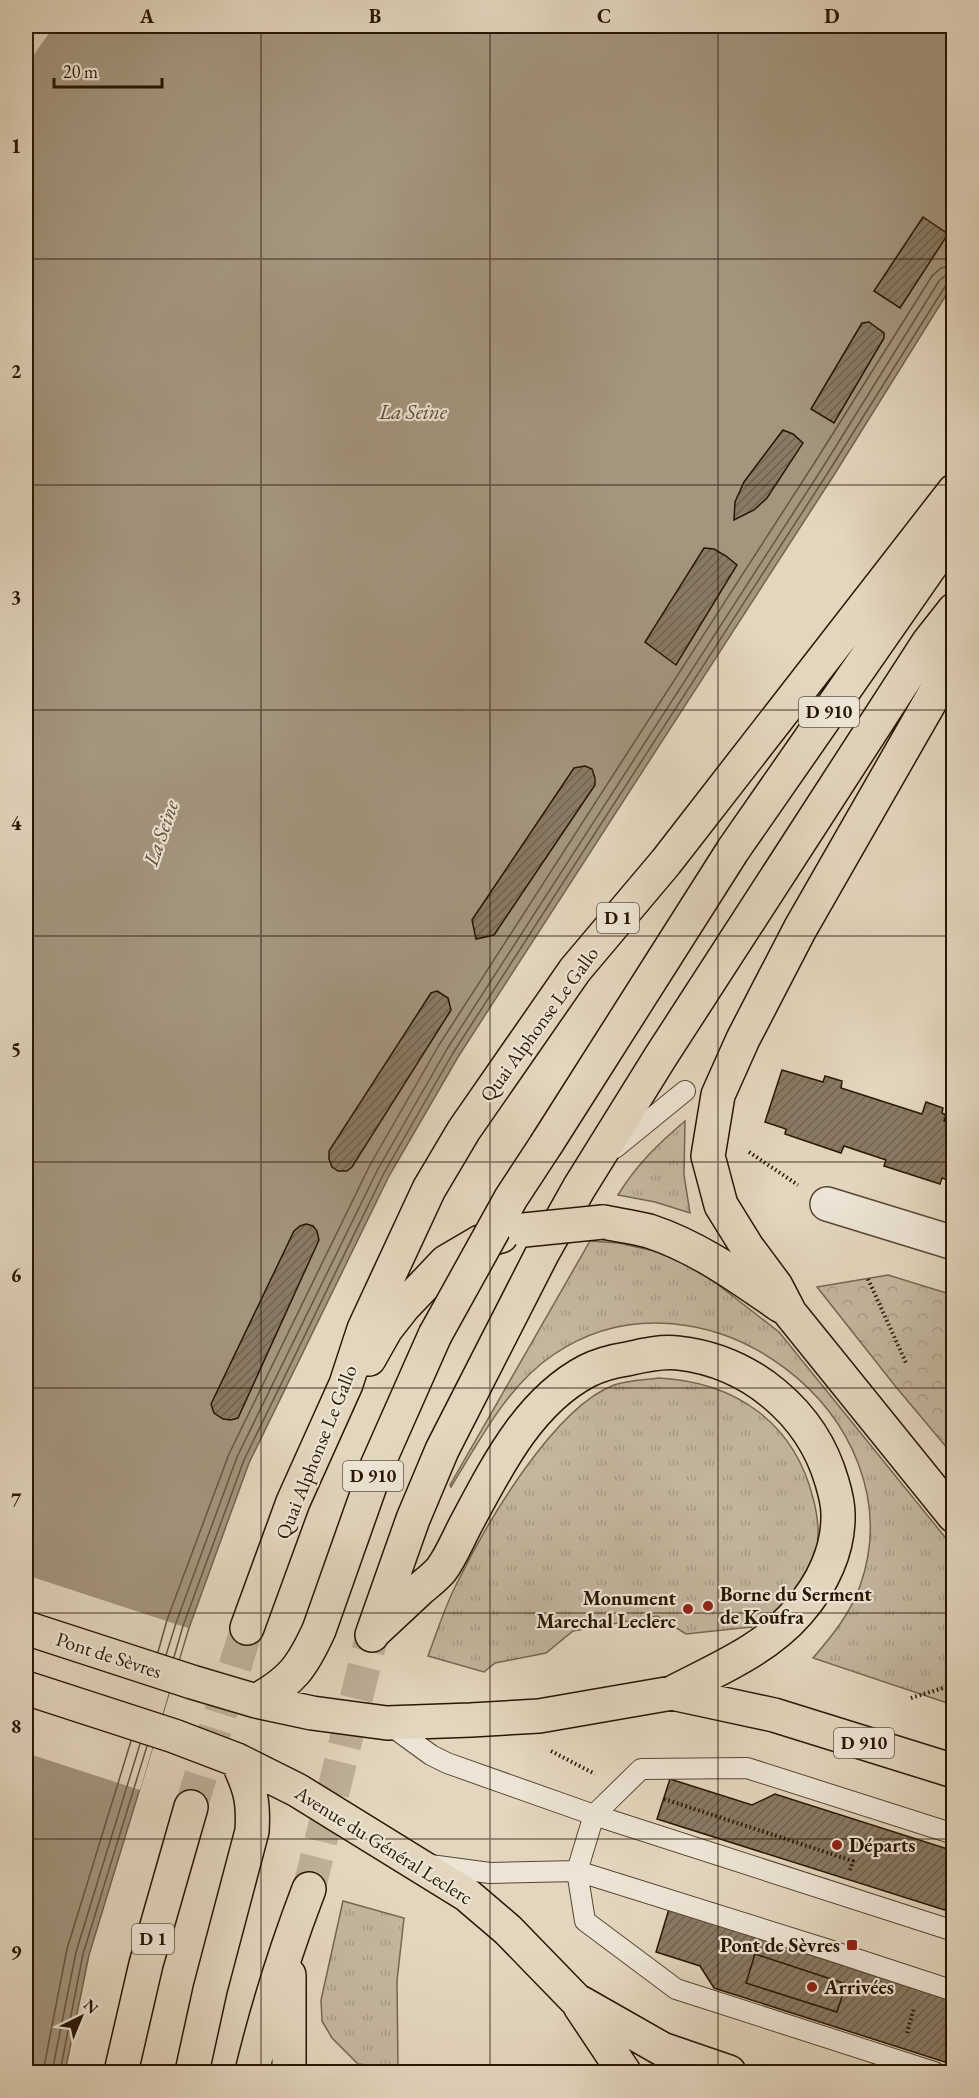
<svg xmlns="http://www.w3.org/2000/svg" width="979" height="2098" font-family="'EB Garamond',serif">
<defs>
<pattern id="grass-tufts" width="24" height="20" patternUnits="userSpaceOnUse" patternTransform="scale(1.5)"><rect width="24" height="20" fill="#c3b69e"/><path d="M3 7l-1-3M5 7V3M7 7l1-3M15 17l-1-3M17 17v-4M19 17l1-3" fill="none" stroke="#a89c86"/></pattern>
<pattern id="forest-crowns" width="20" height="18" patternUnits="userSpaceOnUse" patternTransform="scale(1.5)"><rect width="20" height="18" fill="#c3b69e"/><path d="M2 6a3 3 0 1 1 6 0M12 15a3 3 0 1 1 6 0" fill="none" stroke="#a89c86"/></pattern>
<pattern id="building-hatch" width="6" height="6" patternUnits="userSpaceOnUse" patternTransform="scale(1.5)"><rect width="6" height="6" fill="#897a64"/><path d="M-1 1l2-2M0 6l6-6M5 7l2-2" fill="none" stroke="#706350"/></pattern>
</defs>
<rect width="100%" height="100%" fill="#e3d6be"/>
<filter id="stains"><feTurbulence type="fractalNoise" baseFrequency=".00333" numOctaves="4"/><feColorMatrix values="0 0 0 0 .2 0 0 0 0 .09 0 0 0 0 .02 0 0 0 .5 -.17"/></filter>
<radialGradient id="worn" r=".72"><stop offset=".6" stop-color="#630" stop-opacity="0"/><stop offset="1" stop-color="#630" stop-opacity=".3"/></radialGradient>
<path fill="url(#grass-tufts)" stroke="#766650" stroke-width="1.5" d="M685,1121L684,1175L690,1213L655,1202L618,1195C637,1164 658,1144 685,1121Z
M590,1241L619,1243L654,1251L686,1264L712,1280L779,1332L953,1547V1705L813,1658C832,1636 850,1614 860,1586C920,1416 702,1252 553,1355C507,1386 480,1440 451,1487L450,1485Z
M659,1378C735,1382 794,1422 813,1498C819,1520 821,1545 811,1566C797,1596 779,1610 756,1632L751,1627L686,1634L657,1616L573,1631L546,1653L495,1663L484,1672L428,1656C437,1632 445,1606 457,1583C485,1526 553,1408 614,1385C628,1380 645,1380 659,1378Z
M343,1901L404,1918L397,1981L398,2069L358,2064L332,2038L322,2021L321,2000Z"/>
<path fill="url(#forest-crowns)" stroke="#766650" stroke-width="1.5" d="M888,1275L953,1295V1455L896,1387L817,1287Z"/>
<path fill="#a3957e" stroke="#72634d" stroke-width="1.5" d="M26,26H953L954,210L947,221L953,225V284L834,475L458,1057L389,1176L249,1463L189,1628L89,1955L65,2072H26Z"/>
<path fill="#e3d6be" d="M26,26H54L26,66Z
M26,1575L188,1628L140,1790L26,1753Z"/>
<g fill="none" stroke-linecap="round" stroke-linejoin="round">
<path stroke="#665640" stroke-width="1.5" d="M158,1652L167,1620L229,1454L370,1165L439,1045L815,462L932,276L941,268L954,265
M166,1655L176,1623L237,1457L378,1169L447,1049L823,467L939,281L945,276L954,274
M174,1657L183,1626L244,1460L384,1173L453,1053L829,471L946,285L954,282
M43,2072L67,1949L131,1741
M52,2072L76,1952L140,1744
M60,2072L83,1954L147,1746"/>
</g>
<path fill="url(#building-hatch)" stroke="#281703" stroke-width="1.5" d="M923,217L948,234L900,308L874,291Z
M869,322L884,333V338L834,423L811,409L862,323Z
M783,430L793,434L803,443L767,498L754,510L734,520L735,502L744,482Z
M704,548L714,549L726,556L737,565L676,665L645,642Z
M585,766L592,769L595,778V785L494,935L476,939L472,920L574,768Z
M437,991L448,998L451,1010L352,1167L347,1171H338L332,1167L329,1159V1151L431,993Z
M782,1070L823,1082L825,1076L842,1081L841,1088L922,1114L926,1102L943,1108L942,1113L946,1115L944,1121L954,1124V1182L942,1178L940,1184L884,1166L886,1160L844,1146L841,1153L785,1134L786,1129L765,1122Z
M306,1224L313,1226L317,1231L319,1240L238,1418L231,1420L223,1419L214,1413L211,1404L294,1231L300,1226Z
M670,1779L752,1805L775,1794L954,1851V1913L657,1819Z
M669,1909L954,2001V2065L714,1988L700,1966L656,1952Z
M755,1954L846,1984L837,2012L746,1983Z"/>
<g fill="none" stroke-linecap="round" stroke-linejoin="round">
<path stroke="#beb099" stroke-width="33" stroke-dasharray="33 16" stroke-linecap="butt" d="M191,1807L247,1628
M309,1889L372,1635"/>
<defs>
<path id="lane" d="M615,1148L685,1091
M387,1723L431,1755L447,1763L594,1815L954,1931
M430,1865L490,1873L577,1871L826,1949L954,1991
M934,2072L676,1989L585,1921L577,1871L594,1815L641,1769L747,1768L954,1834"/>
<path id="street" d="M827,1204L954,1243"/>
<path id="primary" d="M954,660L800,929L743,1039L718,1095L708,1156L721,1205L747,1247L776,1286L790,1313L954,1516
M547,1143L733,850L954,532
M603,1222C618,1225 634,1227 649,1231C698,1247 739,1277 781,1306
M369,1359L386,1329L404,1306L446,1262L480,1242L501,1236
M26,1628L192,1682L256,1701L312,1713L387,1723L471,1720L539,1716L672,1693L774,1715L954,1771
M247,1628L293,1502L346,1384L364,1329L429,1189L464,1130L575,970L666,862L954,491
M375,1631C390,1617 405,1603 420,1589C427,1583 435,1577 441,1570C451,1557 458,1539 466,1524C496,1468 528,1402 587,1371C599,1365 614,1361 627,1359C644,1355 662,1351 678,1353C750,1361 812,1412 832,1482C835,1492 838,1503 838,1514C839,1550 822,1585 798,1612C765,1650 716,1670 672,1693
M372,1635L413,1519L442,1450L542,1254L579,1188L661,1056L928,643L954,610
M26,1688L174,1736L237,1760L297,1790L467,1895L508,1930L576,2000L662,2049L729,2072
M256,1701C292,1681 302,1667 319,1630L377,1466L435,1335
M580,2006L624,2072
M121,2072L146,1964L191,1807
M192,2072L210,1990L252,1831C254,1800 250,1788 237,1760
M252,2072C267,2010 286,1949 309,1889
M289,2072V1975"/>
</defs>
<use href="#lane" stroke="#574732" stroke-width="22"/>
<use href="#street" stroke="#574732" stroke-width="36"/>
<use href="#primary" stroke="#281703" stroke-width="36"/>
<path stroke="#281703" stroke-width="4" stroke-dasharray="1.5 3" stroke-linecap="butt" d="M749,1152L798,1185
M868,1279L907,1365
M911,1698L943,1688L954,1687
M551,1751L595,1774
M664,1799L853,1861L850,1870
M907,2033L914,2008"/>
<use href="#lane" stroke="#ede4d5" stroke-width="20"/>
<use href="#street" stroke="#ede4d5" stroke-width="33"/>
<use href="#primary" stroke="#e3d6be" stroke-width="33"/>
<defs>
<path id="primary-bridge" d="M524,1230L603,1222
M435,1335L511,1198L547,1143"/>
</defs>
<use href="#primary-bridge" stroke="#281703" stroke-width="36" stroke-linecap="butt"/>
<use href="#primary-bridge" stroke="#e3d6be" stroke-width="33"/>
</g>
<path fill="none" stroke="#281703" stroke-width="1.5" stroke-opacity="0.55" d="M261,26V2072M490,26V2072M718,26V2072M26,259H954M26,485H954M26,710H954M26,936H954M26,1162H954M26,1388H954M26,1613H954M26,1839H954"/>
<g fill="#8f2418" stroke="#ede4d5" stroke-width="2">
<circle cx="708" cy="1606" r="6"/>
<circle cx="688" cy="1609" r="6"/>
<circle cx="837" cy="1845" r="6"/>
<rect x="846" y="1939" width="12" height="12" rx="3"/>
<circle cx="812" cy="1987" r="6"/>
</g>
<g text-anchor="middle" stroke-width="4.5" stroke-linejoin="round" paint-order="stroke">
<g fill="#ede4d5" stroke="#635442" stroke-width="1.5">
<rect x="799" y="697" width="60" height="30" rx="4.5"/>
<rect x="597" y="903" width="42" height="30" rx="4.5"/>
<rect x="343" y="1461" width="60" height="30" rx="4.5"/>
<rect x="834" y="1728" width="60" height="30" rx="4.5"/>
<rect x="132" y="1924" width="42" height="30" rx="4.5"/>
</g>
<g font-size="18" font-weight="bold" fill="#281703">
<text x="829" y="718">D 910</text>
<text x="618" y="924">D 1</text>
<text x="373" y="1482">D 910</text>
<text x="864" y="1749">D 910</text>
<text x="153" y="1945">D 1</text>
</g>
<g font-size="20" fill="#281703" stroke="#ede4d5">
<text transform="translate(539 1024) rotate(-54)" y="7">Quai Alphonse Le Gallo</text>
<text transform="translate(316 1452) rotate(-68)" y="7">Quai Alphonse Le Gallo</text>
<text transform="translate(109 1655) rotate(18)" y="7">Pont de Sèvres</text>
<text transform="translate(384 1845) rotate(32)" y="7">Avenue du Général Leclerc</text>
</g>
<g font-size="20" font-weight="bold" fill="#281703" stroke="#ede4d5" text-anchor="start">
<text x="720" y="1601">Borne du Serment<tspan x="720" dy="23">de Koufra</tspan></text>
<text x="676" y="1605" text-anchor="end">Monument<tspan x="676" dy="23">Marechal Leclerc</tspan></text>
<text x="849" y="1852">Départs</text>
<text x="840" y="1952" text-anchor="end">Pont de Sèvres</text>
<text x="824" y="1994">Arrivées</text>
</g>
<g font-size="21" font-style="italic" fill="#594934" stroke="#ede4d5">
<text x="413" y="419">La Seine</text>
<text transform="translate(161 833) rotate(-71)" y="7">La Seine</text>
</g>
</g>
<rect width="979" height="2098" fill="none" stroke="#e3d6be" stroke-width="66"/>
<g transform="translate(81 2017) rotate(43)" stroke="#ede4d5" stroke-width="4.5" paint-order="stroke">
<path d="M0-4.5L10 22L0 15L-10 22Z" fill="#281703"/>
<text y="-9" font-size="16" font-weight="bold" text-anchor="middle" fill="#281703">N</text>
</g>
<path d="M54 78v9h108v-9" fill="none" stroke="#281703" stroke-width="3"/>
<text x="63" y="78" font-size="18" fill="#281703" stroke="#ede4d5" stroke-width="4.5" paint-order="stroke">20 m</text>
<rect x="33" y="33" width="913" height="2032" fill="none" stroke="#281703" stroke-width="2"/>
<g font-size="20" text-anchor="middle" font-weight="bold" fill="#281703">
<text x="147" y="23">A</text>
<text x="375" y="23">B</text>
<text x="604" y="23">C</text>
<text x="832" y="23">D</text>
<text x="16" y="153">1</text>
<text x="16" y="378">2</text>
<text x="16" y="604">3</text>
<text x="16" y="830">4</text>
<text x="16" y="1056">5</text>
<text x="16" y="1282">6</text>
<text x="16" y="1507">7</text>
<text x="16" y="1733">8</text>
<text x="16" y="1959">9</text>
</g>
<rect width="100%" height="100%" filter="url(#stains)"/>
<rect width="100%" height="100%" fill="url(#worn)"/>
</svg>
